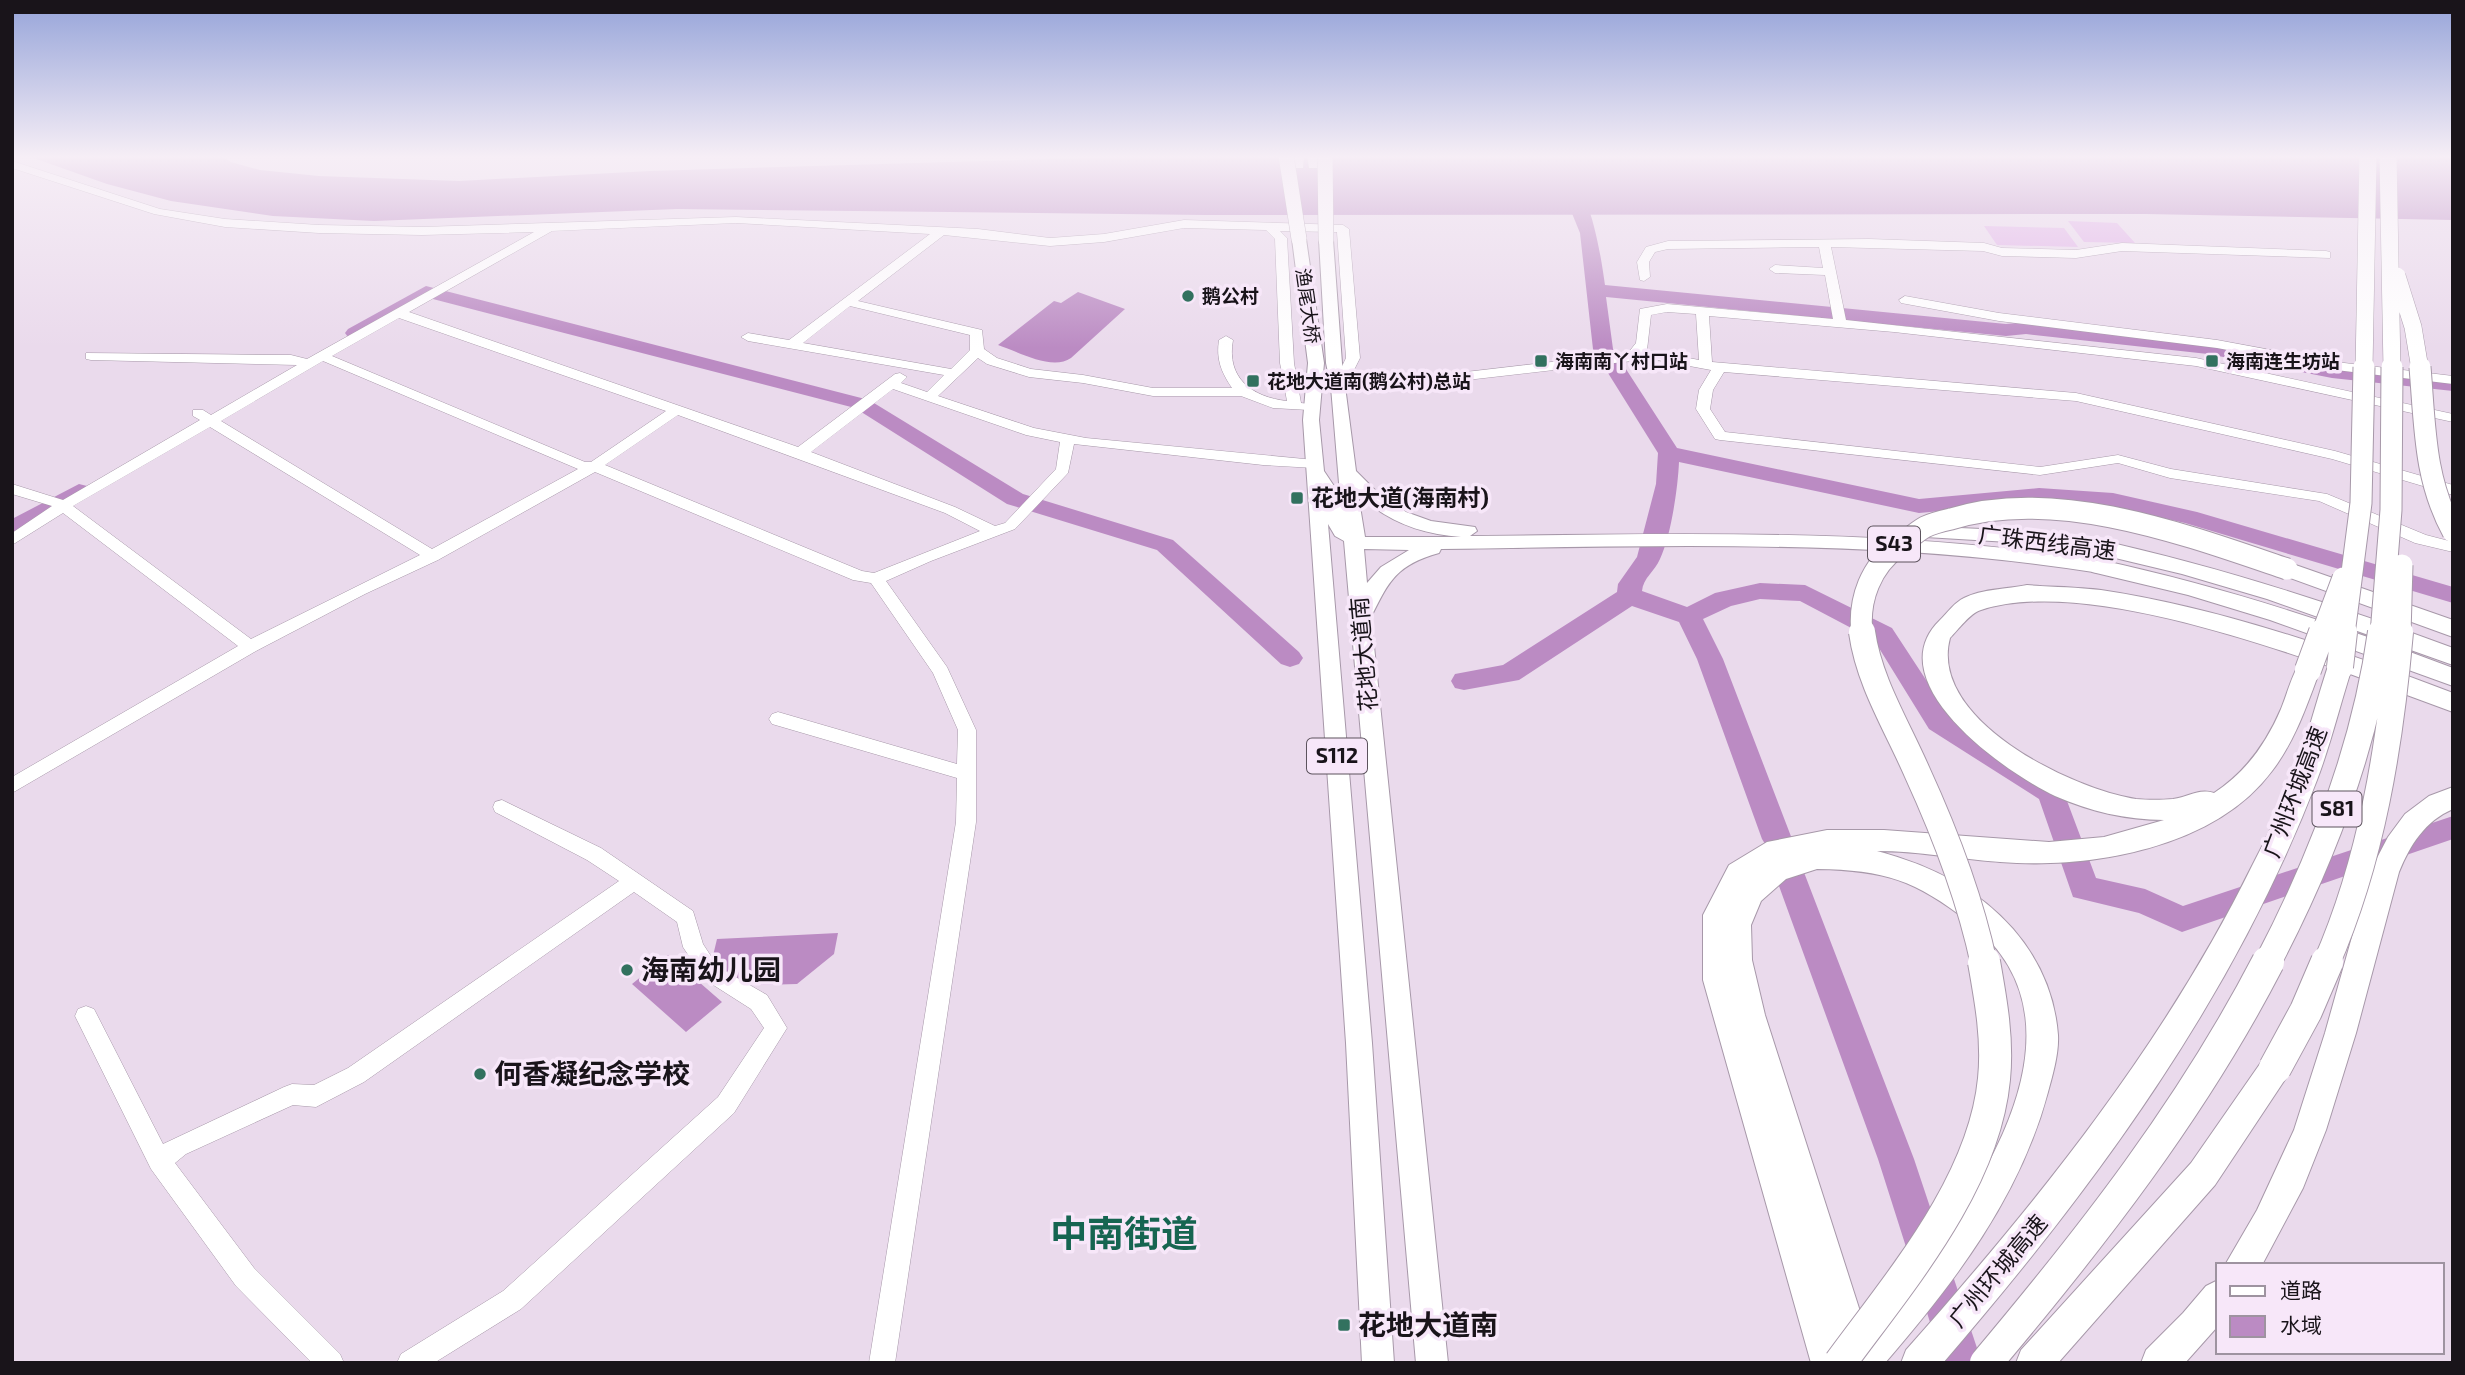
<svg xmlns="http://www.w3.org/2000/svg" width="2465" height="1375" font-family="'Exo 2','Noto Sans SC',sans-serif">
<rect width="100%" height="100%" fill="#eadaec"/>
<path fill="#e1b3e8" d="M2068,221L2117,223L2135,243L2084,242Z
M1984,226L2064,228L2078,247L1997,245Z"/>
<path fill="#bb8bc3" d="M25,155H220L231,162L260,170L319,176L459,181L650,171L1147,156L2453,155V220L2146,214L1206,215L677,209L374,221L273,216L171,201L107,184Z
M1078,292L1125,309L1071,358C1052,371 1019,352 998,345L1054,301L1061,303Z
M838,933L834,954L797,984L757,985L737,979L712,960L717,939Z
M668,955L722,1002L686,1032L632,984Z"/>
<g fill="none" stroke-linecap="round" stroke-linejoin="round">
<path fill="#bb8bc3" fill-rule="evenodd" d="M1568,179C1591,185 1602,264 1605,285L2006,324L2026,322L2208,342L2332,366L2453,379V391L2332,378L2208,354L2026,334L2006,336L1606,297L1613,349L1677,448L1919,499L2039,488L2113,493L2197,512L2453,587V603L2185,523L2113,507L2039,502L1919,513L1679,462C1678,487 1671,536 1660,559C1655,571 1643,578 1642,591L1687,607L1715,593L1760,583L1805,585L1892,628L1949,715L2061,785L2096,878L2145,889L2183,906L2453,816V839L2182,932L2139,913L2073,897L2039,799L1929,729L1874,640L1800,601L1760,599L1731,606L1703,619L1723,659L1792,839L1787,847L1777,851L1767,847L1762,839L1697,659L1679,622L1632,606L1519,680L1464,690L1455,688L1451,681L1455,674L1503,665L1617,592L1618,584L1637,557L1656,484L1658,453L1593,349L1580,233L1560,184Z
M426,286L869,400L1023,494L1173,540L1299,652L1303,658L1299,664L1290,667L1281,664L1157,550L1007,504L855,408L429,298L362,337H348L345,333L348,329Z
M79,484L87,486L90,491L87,496L12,536V519Z
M1790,863L1801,866L1805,875L1914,1159L1982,1363H1943L1878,1159L1775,875L1779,866Z"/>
<defs>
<path id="minor" d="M12,161L160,209L225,219L319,225L422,227L736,217L978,229L1050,238L1104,234L1184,220L1343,225L1349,229L1360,358L1348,382L1397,380L1628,353L1636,343L1640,309L1667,304L1833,319L1825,275L1775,273L1769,269L1775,265L1823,268L1819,247L1668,249L1655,252L1649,262L1650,277L1644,281L1640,280L1637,262L1646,247L1668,241L1869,239L1984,243L2002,248L2076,250L2122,243L2326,251L2330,252V258L2122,251L2076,258L2002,256L1983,251L1831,247L1846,320L2196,358L2453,414V422L2196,366L1894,332L1709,316L1712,362L2076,393L2335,451L2453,485V495L2332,459L2076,401L1724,372L1713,390L1710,409L1725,432L2040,467L2118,455L2171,469L2327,494L2426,535L2453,542V552L2415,543L2319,501L2170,478L2118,463L2040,475L1720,440L1715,439L1696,409L1699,390L1711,370L1641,357L1632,361L1397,388L1334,390L1332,387L1346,358L1337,232L1280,231L1287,238L1294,363L1301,403L1309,404V410L1273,408L1241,396H1153L1083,383L1029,377L987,364L978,358L938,396L1034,428L1086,438L1315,460L1322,464L1315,468L1263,465L1074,444L1068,473L1015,529L931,561L886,581L947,667L976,730V822L895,1363H869L956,822L957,778L772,724L769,719L772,714L778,712L957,764L958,730L933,673L871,583L853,580L595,472L438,560L365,594L256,651L12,793V777L238,646L63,513L12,545V533L52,506L12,494V484L63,500L200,420L193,416V410H203L211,415L297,365L91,360L86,359V353L291,355L307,359L534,232L422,235L319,233L225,227L154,214L12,168ZM736,223L930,234L789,340L748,333L741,337L748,341L944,375L927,392L901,383L907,377L900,373L895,374L798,447L409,312L552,231ZM1184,228L1266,230L1275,239L1280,363L1287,401C1252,397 1226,378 1233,340L1226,336L1219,340C1216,359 1221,372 1232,388H1153L1083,375L1031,369L997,358L984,349L982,330L858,301L944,235L1050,246L1104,242ZM850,306L970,335V350L951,369L803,343ZM1667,312L1696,314L1699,360L1647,350L1651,315ZM399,318L666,411L591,462H585L332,356ZM323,361L578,469L432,549L221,421ZM893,389L1026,435L1060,442L1056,469L1005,523L995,526L955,507L811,452ZM678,415L945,513L980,531L874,573L862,571L605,465ZM210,427L420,555L251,639L73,506Z
M1905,296L1999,313L2217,340L2336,362L2453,376V384L2336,370L2217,348L1999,321L1901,303L1899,300Z
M502,800L601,848L693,911L703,944L718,967L767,995L787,1028L734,1113L521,1309L434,1363H397L401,1354L503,1291L718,1097L764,1028L751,1009L704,979L683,947L677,922L634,892L364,1082L316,1107L293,1105L186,1154L175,1163L254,1268L340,1354L344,1363H312L236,1286L151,1169L75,1016L78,1009L86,1006L94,1009L163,1144L284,1087L292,1084L314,1085L348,1068L619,881L587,860L495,812L493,807L495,802Z"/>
<path id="major" d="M1292,155H1304L1303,168H1293Z
M1307,155H1320L1319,168H1309Z
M1299,235L1306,239L1324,363L1319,420L1324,471L1340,495L1331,387L1326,363L1319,240L1326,236L1333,240L1342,363L1356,471L1379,494L1406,512L1431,521L1475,527L1477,531L1470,536C1680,534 1892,527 2100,561L2107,563L2110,567L2107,571L2100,573C1883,538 1661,546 1441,549L1439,553C1396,565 1389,581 1371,617L1448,1363H1416L1344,541L1335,536L1328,524L1372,1043L1394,1363H1362L1346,1043L1303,420L1308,363L1292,239ZM1358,494C1387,522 1421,534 1461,537H1365ZM1364,549L1409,550L1381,567L1367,583Z
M1916,526L2025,531L2094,540L2101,542L2103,546L2101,550L2094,552L2025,543L1909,536L1907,532L1909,528Z"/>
<path id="highway" d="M2094,539C2217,566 2335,604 2453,648V665L2267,599L2182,574L2086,551L2083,546L2086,541Z
M2100,560C2221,586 2337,624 2453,668V686L2270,620L2188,595L2092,572L2089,567L2092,562Z
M2287,562L2453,620V637L2279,574L2276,569L2279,564Z
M2027,585C2051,587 2077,587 2101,590C2221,608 2340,650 2453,693V712L2350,674C2339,709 2330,746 2317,780C2234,998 2094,1188 1943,1363H1901L1906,1350C2039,1200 2164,1045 2253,864C2271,830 2287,793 2300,757C2310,727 2318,696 2328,666C2237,636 2074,580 1981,610C1970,613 1958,630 1950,638C1928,720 2072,789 2136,799C2147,800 2162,800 2173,799C2188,797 2199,788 2214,793C2246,772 2266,744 2281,709C2287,694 2291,678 2299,664L2308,661L2317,664L2320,670C2307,705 2295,741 2272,771C2214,849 2090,869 2000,862C1959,859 1918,851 1877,851C1930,865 1977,888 2013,929C2039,959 2055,995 2058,1035C2059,1053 2053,1074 2048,1092C2020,1197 1955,1282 1885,1363H1811L1703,980V915L1729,865L1767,842L1827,830H1884L2049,842L2104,837L2164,820C2126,820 2089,811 2055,796C2006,773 1876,682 1940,620C1947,613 1955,602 1964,598C1981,589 2008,589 2027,585ZM1817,869C1885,870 1915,880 1969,922C2113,1034 1951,1235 1866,1330L1765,1015L1752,960L1751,925L1761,901L1786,879Z
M2453,787V809C2425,821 2410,845 2399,872L2356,1033L2326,1130L2303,1188L2262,1265H2225L2257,1210L2294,1130L2325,1033L2366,887L2377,858L2388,837L2405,814L2429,796Z
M2275,1054L2286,1058L2291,1068L2286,1078L2215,1185L2058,1363H2016L2021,1350L2191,1163L2264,1058Z
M2218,1280V1326L2185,1363H2141L2146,1350L2183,1313L2206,1286Z"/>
</defs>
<use href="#minor" stroke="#a798a9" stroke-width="1"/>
<use href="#major" stroke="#a798a9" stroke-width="2"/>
<use href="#highway" stroke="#a798a9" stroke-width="2"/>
<use href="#minor" fill="#fff" fill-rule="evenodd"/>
<use href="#major" fill="#fff" fill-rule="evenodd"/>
<use href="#highway" fill="#fff" fill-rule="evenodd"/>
<defs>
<path id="major-bridge" d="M1286,155L1299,239
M1325,155L1326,240"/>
<path id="highway-bridge-far3" d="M2388,155L2392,369
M2397,276L2413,327L2420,369
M2364,369L2368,155"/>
<path id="highway-bridge-far2" d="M2420,367C2425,426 2424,479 2453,532
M1862,634C1858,599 1871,566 1899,546C1908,540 1916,532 1925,527C1933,523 1942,521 1951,519C2056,486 2187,535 2287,569
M2322,634L2343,578
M2344,634L2361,503L2364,367
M2381,634L2391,510L2392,367
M2400,634L2402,565"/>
<path id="highway-bridge-far1" d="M1862,632C1869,682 1897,726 1917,772C1945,833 1970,898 1984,964
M2340,667L2344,632
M2308,670L2322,632
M2267,964C2321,861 2365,748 2381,632
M2326,964C2372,859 2390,745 2400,632"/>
<path id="highway-bridge" d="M2275,1068L2306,1011L2327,962
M1840,1363C1900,1281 1984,1184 1994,1079C1998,1040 1991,1001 1984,962
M1986,1363C2092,1237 2192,1109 2268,962"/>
</defs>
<use href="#major-bridge" stroke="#a798a9" stroke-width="16" stroke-linecap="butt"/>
<use href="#highway-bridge-far3" stroke="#a798a9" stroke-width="18" stroke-linecap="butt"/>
<use href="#highway-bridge-far2" stroke="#a798a9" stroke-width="23" stroke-linecap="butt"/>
<use href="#highway-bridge-far1" stroke="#a798a9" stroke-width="28" stroke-linecap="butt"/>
<use href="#highway-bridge" stroke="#a798a9" stroke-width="34" stroke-linecap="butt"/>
<use href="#major-bridge" stroke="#fff" stroke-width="15"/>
<use href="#highway-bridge-far3" stroke="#fff" stroke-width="17"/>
<use href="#highway-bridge-far2" stroke="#fff" stroke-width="21"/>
<use href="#highway-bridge-far1" stroke="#fff" stroke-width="26"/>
<use href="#highway-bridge" stroke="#fff" stroke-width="32"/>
</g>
<linearGradient id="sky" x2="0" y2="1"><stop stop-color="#96a4d9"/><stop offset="0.45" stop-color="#f6eef6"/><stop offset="1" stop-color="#f6eef6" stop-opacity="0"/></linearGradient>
<rect width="2465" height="348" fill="url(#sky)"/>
<g fill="#32715f" stroke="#f7e7f9" stroke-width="2.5">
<circle cx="1188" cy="296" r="7"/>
<rect x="1534" y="354" width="14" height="14" rx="3.5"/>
<rect x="2205" y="354" width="14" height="14" rx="3.5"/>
<rect x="1246" y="374" width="14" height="14" rx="3.5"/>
<rect x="1290" y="491" width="14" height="14" rx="3.5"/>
<circle cx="627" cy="970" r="7"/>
<circle cx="480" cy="1074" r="7"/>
<rect x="1337" y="1318" width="14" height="14" rx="3.5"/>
</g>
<g text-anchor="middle" stroke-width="7" stroke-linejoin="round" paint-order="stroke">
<g font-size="19" font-weight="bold" fill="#19141a" stroke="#f7e7f9" text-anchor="start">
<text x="1202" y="303">鹅公村</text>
<text x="1555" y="368">海南南丫村口站</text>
<text x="2226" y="368">海南连生坊站</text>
<text x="1267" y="388">花地大道南(鹅公村)总站</text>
</g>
<g font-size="19" fill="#19141a" stroke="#f7e7f9">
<text transform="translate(1308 306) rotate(82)" y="7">渔尾大桥</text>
</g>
<g fill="#f7e7f9" stroke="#5c535d" stroke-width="2">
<rect x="1868" y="526.5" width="52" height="35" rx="5"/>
<rect x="1307" y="738.5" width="60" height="35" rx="5"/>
<rect x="2312.5" y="791.5" width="49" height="35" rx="5"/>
</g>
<g font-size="21" font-weight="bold" fill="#19141a">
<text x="1894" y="551">S43</text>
<text x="1337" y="763">S112</text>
<text x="2337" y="816">S81</text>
</g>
<g font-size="23" font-weight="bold" fill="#19141a" stroke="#f7e7f9" text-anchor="start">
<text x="1311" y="506">花地大道(海南村)</text>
</g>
<g font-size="23" fill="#19141a" stroke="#f7e7f9">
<text transform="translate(2047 543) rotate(7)" y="8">广珠西线高速</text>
<text transform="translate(1364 654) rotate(-95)" y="8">花地大道南</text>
<text transform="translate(2295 792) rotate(-69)" y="8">广州环城高速</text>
<text transform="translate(1998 1271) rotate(-50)" y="8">广州环城高速</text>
</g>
<g font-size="28" font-weight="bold" fill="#19141a" stroke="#f7e7f9" text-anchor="start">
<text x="641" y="980">海南幼儿园</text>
<text x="494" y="1084">何香凝纪念学校</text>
<text x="1358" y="1335">花地大道南</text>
</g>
<g font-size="37" font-weight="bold" fill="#166551" stroke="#f7e7f9">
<text x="1124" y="1247">中南街道</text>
</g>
</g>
<rect width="2465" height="1375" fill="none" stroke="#19141a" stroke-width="28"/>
<rect x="2216" y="1263" width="228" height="91" fill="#f7e7f9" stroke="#9e93a0" stroke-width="2"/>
<rect x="2230" y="1286" width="35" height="10" fill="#ffffff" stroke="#9e93a0" stroke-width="2"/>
<text x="2280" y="1298" font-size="21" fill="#19141a">道路</text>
<rect x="2230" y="1316" width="35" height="21" fill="#bb8bc3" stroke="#9e93a0" stroke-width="2"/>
<text x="2280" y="1333" font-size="21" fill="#19141a">水域</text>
</svg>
